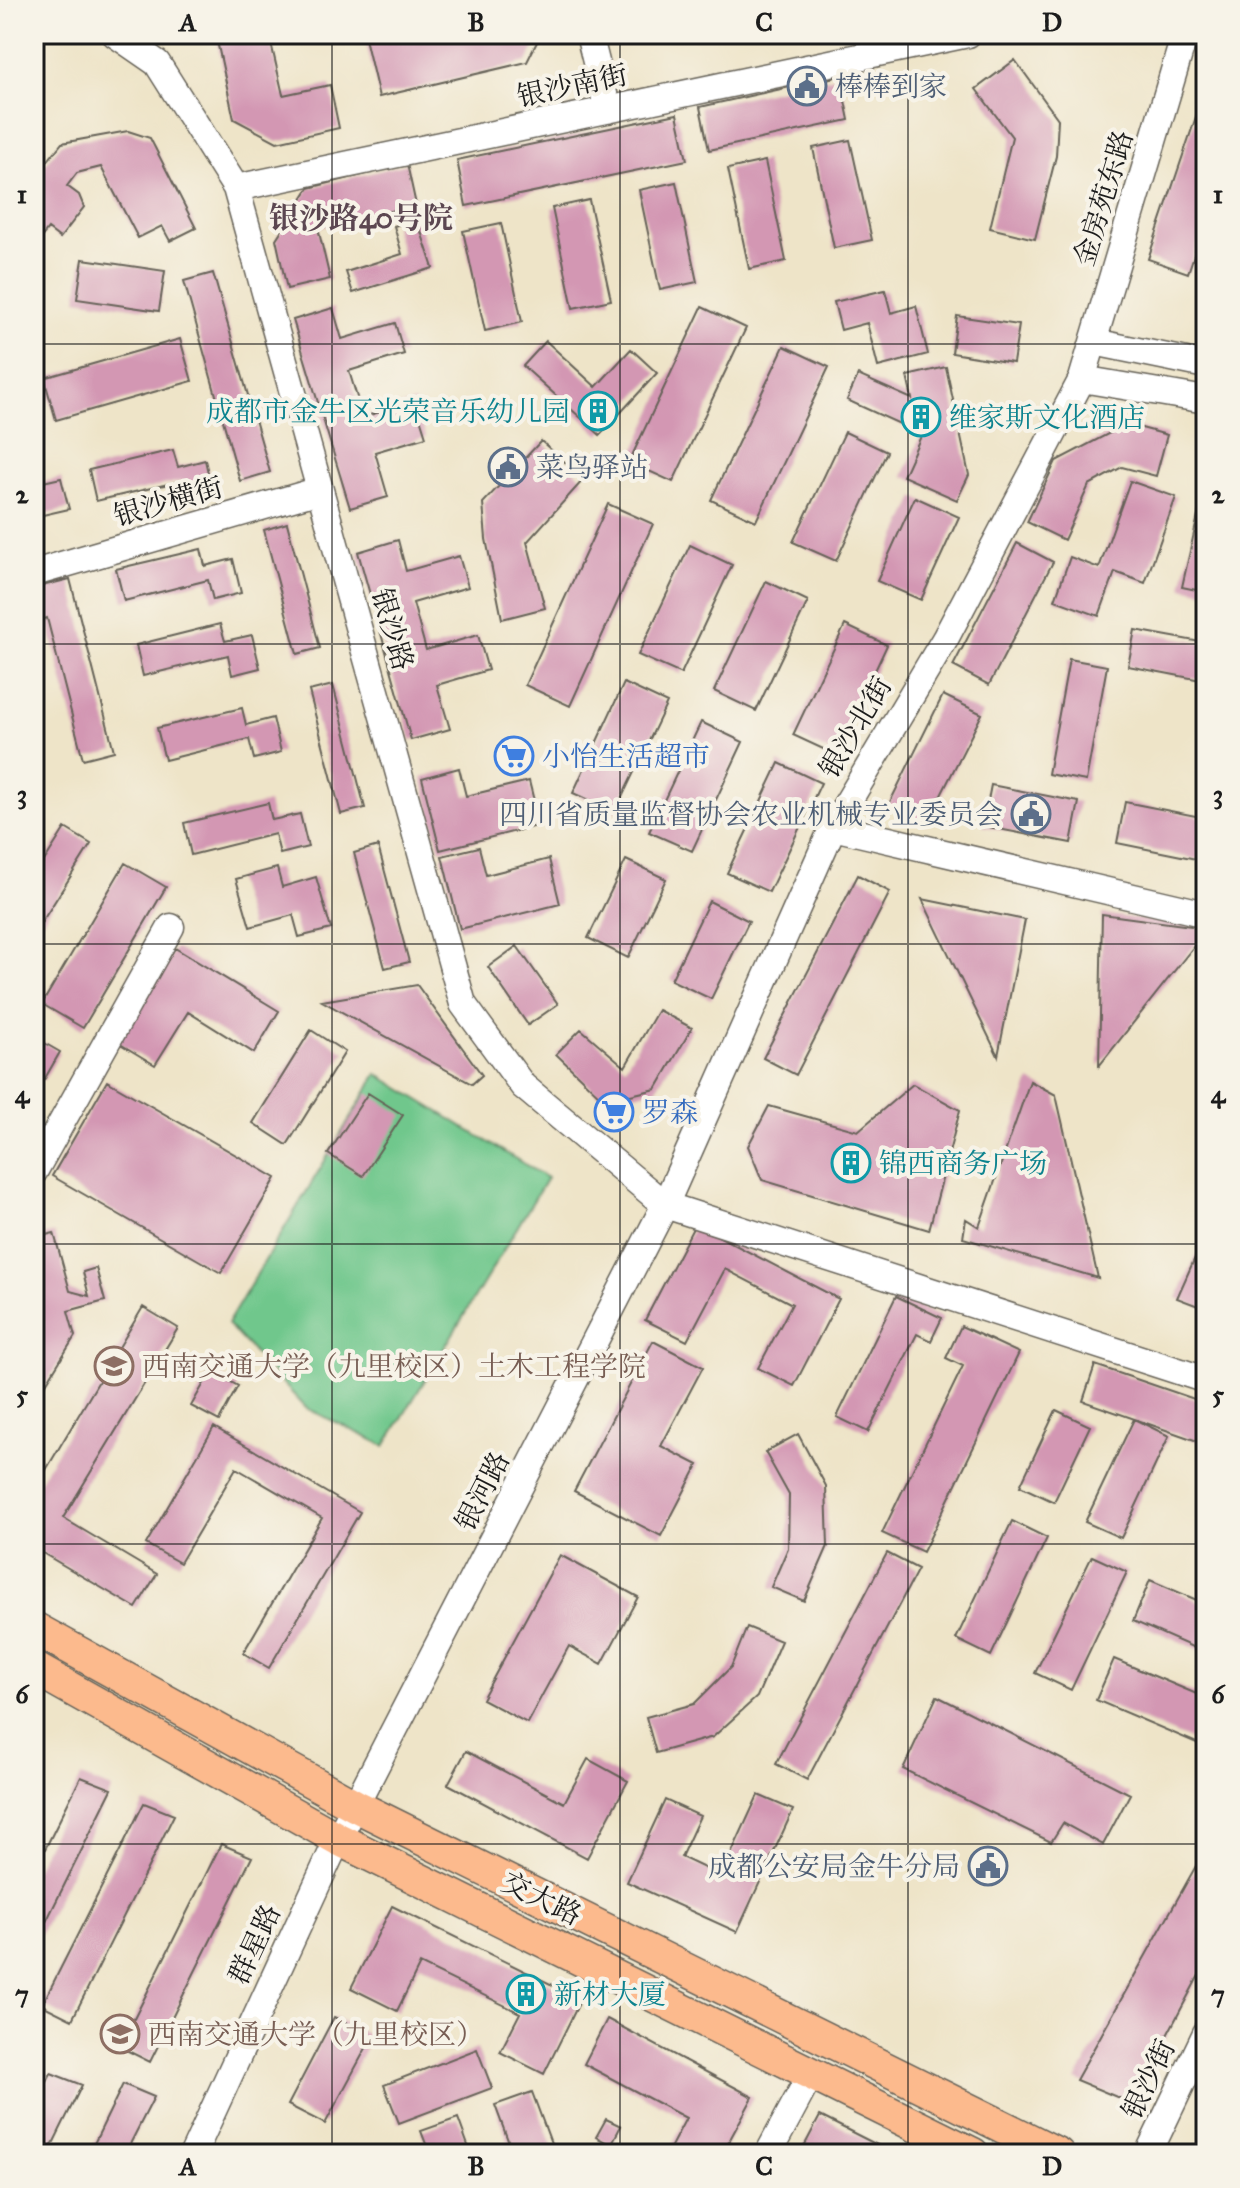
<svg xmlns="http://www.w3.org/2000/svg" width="1240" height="2188" font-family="'IM FELL Great Primer','Noto Serif SC',serif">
<rect width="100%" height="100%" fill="#f7f3e8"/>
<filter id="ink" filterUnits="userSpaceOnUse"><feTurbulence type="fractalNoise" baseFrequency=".0125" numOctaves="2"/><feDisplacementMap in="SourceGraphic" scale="16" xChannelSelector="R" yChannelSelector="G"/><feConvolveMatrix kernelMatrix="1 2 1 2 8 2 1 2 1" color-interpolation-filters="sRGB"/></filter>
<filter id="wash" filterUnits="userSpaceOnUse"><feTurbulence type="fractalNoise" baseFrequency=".006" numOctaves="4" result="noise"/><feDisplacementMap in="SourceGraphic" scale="32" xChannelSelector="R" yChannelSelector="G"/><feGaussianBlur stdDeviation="1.8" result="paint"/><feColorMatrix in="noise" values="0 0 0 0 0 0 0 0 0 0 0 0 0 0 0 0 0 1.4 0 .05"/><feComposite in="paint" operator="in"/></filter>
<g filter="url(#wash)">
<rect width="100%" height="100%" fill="#eee4c8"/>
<path fill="#70c78c" stroke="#467254" stroke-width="2" d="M377,1074L547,1178L385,1446L306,1408L227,1324Z"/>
<g id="blocks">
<path fill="#d397b3" d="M249,34H269L283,95L330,85L339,128L277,142L234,119L217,41Z
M364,34H541L527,62L379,97Z
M1015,60L1058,119L1056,156L1035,239L990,228L1012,137L976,89Z
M840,76L849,120L709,150L700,107Z
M1205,90L1206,219L1188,273L1148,259Z
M677,114L687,160L466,206L457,160Z
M128,131L150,138L196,228L170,241L162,226L138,238L101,167L77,173L67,186L79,195L84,207L60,238L48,229L37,243L34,240V178L62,143Z
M850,140L872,240L834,248L813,148Z
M765,161L786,261L749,269L728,169Z
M407,164L416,205L318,228L330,279L287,289L276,239L309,188Z
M676,182L697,282L660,290L639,190Z
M589,200L611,300L573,308L552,208Z
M417,219L433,268L353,293L346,272L402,254L394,226Z
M501,223L522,322L485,331L463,231Z
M83,259L165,271L159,311L77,299Z
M213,273L270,472L240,481L184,281Z
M885,290L891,313L916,306L928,354L878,367L867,323L841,330L834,302Z
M702,307L746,328L673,482L629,462Z
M333,308L342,339L395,323L404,354L349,371L363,417L415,402L426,437L375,452L388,497L350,508L293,320Z
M957,316L1019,325L1013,363L952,353Z
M180,339L192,381L56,420L44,378Z
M546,341L596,387L631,349L657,373L600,435L523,366Z
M784,346L829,367L756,521L711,500Z
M946,367L969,475L957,500L903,476L922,434L847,400L858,375L912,399L907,376Z
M1127,424L1167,435L1156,476L1122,467L1089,485L1064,540L1027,522L1056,461Z
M845,432L887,452L836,561L793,542Z
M541,441L584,479L527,542L545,608L502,619L486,539L483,503Z
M173,450L178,467L205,460L213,494L185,501L181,481L96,501L89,470Z
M61,478L69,509L34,517V484Z
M1130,481L1176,497L1145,583L1115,572L1099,616L1055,600L1070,557L1099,568Z
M1205,484H1206V592L1182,587Z
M915,497L959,517L921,600L877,581Z
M608,504L653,524L570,706L525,685Z
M287,523L320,648L297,654L264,530Z
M398,540L406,571L459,556L468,587L413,603L426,650L478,635L488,670L437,685L450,729L411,740L358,552Z
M1017,543L1053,562L989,685L953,666Z
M690,545L732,565L681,674L638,655Z
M201,549L205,566L233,559L241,593L213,600L208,580L124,601L116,569Z
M70,579L114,751L83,759L47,618L34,622V588Z
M766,581L808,601L756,711L714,691Z
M220,624L225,641L252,635L260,668L232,675L228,655L143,676L136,645Z
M845,625L887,645L836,755L793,735Z
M1135,630L1206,643V681L1128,666Z
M1069,659L1107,666L1086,781L1048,774Z
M624,683L667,703L615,812L573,793Z
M333,685L365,808L341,814L309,691Z
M943,695L982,714L926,825L888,806Z
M242,708L246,725L273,718L281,752L254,759L249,739L165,760L157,728Z
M701,722L743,742L692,851L649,832Z
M779,763L821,783L769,892L727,873Z
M459,768L466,796L529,781L540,825L440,850L422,778Z
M991,785L1079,802L1071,843L983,826Z
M1125,802L1206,818V861L1117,843Z
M268,803L272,820L300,814L308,847L280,854L275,834L191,855L184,823Z
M65,828L91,844L38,928L34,925V877Z
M378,846L409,962L385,968L354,853Z
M479,847L486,875L549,859L560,904L460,929L442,856Z
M626,860L666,879L628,958L588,938Z
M125,863L166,887L83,1028L42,1004Z
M277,868L282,887L316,877L331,929L299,937L293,915L250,927L236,879Z
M858,875L890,892L796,1075L763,1058Z
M922,899L1025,920L998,1056Z
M709,901L749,921L711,999L671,980Z
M1102,914L1206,928V931L1099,1066Z
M517,946L558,1004L528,1025L488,967Z
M175,948L279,1011L254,1053L188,1012L155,1065L117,1042Z
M417,985L482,1075L472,1084L322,1001Z
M658,1010L692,1028L656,1089L605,1101L556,1054L581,1029L625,1067Z
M311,1030L345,1052L287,1145L253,1123Z
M34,1037L60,1052L44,1080L34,1075Z
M107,1081L276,1178L221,1273L52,1176Z
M1030,1081L1056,1095L1098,1278L963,1238L966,1219L979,1227Z
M913,1084L960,1110L929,1230L762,1180L748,1146L769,1106L858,1131Z
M368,1093L403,1115L363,1176L328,1154Z
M695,1224L839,1299L794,1386L758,1368L792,1304L725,1269L687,1341L645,1320Z
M54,1233L70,1291L89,1296L83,1272L96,1268L105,1301L68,1311L75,1336L34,1403V1340L44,1324L34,1289V1238Z
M1206,1233V1309L1177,1298Z
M896,1296L942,1318L931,1341L917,1334L868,1432L837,1417Z
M143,1307L178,1328L63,1518L157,1574L136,1608L34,1548V1490Z
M961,1326L1019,1353L923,1552L882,1533L963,1366L946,1358Z
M653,1341L703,1367L661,1446L698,1465L661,1536L574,1491Z
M1095,1365L1206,1403V1444L1083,1401Z
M211,1371L238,1386L219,1421L191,1406Z
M1056,1410L1090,1426L1054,1502L1020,1486Z
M1134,1419L1169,1436L1121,1538L1085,1522Z
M214,1427L360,1512L269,1668L243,1653L322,1518L236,1468L180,1563L146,1544Z
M798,1434L826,1486L828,1546L804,1601L771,1587L788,1548L789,1495L765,1452Z
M1012,1521L1047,1538L991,1656L956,1639Z
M887,1553L918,1569L807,1780L776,1764Z
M560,1555L638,1597L602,1664L569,1646L527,1723L482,1699Z
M1092,1556L1127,1572L1071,1690L1035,1673Z
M1150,1580L1206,1604V1653L1133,1621Z
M747,1627L781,1641L757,1697L713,1737L656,1753L646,1717L694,1704L731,1667Z
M1114,1659L1206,1698V1747L1096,1700Z
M937,1696L1130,1794L1103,1845L1063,1823L1051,1842L903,1769Z
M466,1751L564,1803L588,1759L628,1781L587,1858L448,1784Z
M81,1777L112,1789L34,1946V1871Z
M758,1795L793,1810L737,1932L627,1882L665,1800L700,1816L681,1857L721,1876Z
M144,1803L174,1815L72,2020L42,2005Z
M221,1844L252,1857L150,2062L120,2047Z
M1206,1848V1962L1131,2103L1076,2080Z
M392,1906L581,1999L544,2074L500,2052L520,2013L420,1964L397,2011L351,1988Z
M334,2017L372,2037L325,2124L288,2105Z
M607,2019L753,2097L722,2154H667L686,2118L584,2064Z
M477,2049L492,2088L399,2123L384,2085Z
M51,2073L82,2085L48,2154H34V2107Z
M123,2084L154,2097L125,2154H89Z
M532,2092L555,2154H513L495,2105Z
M820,2116L895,2154H800Z
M458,2118L471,2154H430L421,2131Z
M606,2119L621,2126L611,2145L596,2137Z"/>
</g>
</g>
<g filter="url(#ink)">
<use href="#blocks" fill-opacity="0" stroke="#666258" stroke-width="2"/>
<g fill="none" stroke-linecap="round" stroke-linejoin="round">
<defs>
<path id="minor" d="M115,34L157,63L236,188L463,1004L523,1086L665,1205L1206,1380
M589,34L608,110
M236,188L968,34
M1094,342L1206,365
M1082,379L1206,400
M34,573L320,490
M833,827L1206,914
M34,1172L171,927
M193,2154L338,1839L665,1205L833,827L945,639L1082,379L1185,34
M768,2154L811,2074
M1148,2154L1206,2033"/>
<path id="major" d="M34,1628L356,1806L1058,2154
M34,1668L338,1839L973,2154"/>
</defs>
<use href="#minor" stroke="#666258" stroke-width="29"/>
<use href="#major" stroke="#666258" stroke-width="35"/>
<use href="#minor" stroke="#fff" stroke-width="26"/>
<use href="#major" stroke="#fcba8d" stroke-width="32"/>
</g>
</g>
<path fill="none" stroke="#1c1c1c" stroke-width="2" stroke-opacity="0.55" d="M332,34V2154M620,34V2154M908,34V2154M34,344H1206M34,644H1206M34,944H1206M34,1244H1206M34,1544H1206M34,1844H1206"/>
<defs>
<symbol id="civic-ring" viewBox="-11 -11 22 22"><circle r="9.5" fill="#f7f3e8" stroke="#5c6f8a" stroke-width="1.5"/><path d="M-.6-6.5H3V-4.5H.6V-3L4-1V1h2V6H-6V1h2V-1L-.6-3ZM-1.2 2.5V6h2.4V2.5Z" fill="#5c6f8a"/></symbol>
<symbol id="building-ring" viewBox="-11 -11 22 22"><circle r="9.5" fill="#f7f3e8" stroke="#0f9aa8" stroke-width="1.5"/><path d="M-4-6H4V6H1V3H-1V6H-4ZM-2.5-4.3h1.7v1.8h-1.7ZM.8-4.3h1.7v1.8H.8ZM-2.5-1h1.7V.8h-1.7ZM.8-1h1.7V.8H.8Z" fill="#0f9aa8"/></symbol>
<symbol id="supermarket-ring" viewBox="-11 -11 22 22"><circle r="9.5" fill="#f7f3e8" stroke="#3f7fe0" stroke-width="1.5"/><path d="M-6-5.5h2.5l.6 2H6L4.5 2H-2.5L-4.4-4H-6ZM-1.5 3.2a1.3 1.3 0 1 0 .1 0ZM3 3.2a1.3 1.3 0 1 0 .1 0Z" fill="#3f7fe0"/></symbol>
<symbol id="university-ring" viewBox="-11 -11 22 22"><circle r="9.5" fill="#f7f3e8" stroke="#8d6e63" stroke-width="1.5"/><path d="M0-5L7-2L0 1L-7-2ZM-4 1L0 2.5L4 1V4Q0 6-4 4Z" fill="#8d6e63"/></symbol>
</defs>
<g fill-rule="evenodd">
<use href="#civic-ring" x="785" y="64" width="44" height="44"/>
<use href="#building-ring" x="576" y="389" width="44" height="44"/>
<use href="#building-ring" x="899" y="395" width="44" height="44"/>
<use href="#civic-ring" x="486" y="445" width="44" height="44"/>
<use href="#supermarket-ring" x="492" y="734" width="44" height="44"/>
<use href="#civic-ring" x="1009" y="792" width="44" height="44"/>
<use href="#supermarket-ring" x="592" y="1090" width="44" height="44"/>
<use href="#building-ring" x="829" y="1141" width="44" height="44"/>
<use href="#university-ring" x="92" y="1344" width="44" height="44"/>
<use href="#civic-ring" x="966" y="1844" width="44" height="44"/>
<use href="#building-ring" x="504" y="1972" width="44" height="44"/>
<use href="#university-ring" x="98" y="2012" width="44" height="44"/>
</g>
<g text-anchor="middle" stroke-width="8" stroke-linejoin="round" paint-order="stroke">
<g font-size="28" fill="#1c1c1c" stroke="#f7f3e8">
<text transform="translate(572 85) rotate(-12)" y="10">银沙南街</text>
<text transform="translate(1103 198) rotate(-73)" y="10">金房苑东路</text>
<text transform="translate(168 501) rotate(-16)" y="10">银沙横街</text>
<text transform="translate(393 629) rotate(74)" y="10">银沙路</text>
<text transform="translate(855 727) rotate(-59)" y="10">银沙北街</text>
<text transform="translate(482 1491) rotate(-63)" y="10">银河路</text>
<text transform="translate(542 1898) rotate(26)" y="10">交大路</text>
<text transform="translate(254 1944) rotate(-65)" y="10">群星路</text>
<text transform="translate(1148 2079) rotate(-64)" y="10">银沙街</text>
</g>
<g font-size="28" fill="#4e5e75" stroke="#f7f3e8" text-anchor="start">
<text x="835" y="96">棒棒到家</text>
<text x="536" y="477">菜鸟驿站</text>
<text x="1003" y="824" text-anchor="end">四川省质量监督协会农业机械专业委员会</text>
<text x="960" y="1876" text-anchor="end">成都公安局金牛分局</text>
</g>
<g font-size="28" fill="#0d838f" stroke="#f7f3e8" text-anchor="start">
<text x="570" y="421" text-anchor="end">成都市金牛区光荣音乐幼儿园</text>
<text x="949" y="427">维家斯文化酒店</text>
<text x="879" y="1173">锦西商务广场</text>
<text x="554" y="2004">新材大厦</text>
</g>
<g font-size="28" fill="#366cbe" stroke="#f7f3e8" text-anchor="start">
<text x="542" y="766">小怡生活超市</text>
<text x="642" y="1122">罗森</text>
</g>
<g font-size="28" fill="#785e54" stroke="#f7f3e8" text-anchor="start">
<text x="142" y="1376">西南交通大学（九里校区）土木工程学院</text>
<text x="148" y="2044">西南交通大学（九里校区）</text>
</g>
<g font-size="30" font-weight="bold" fill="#5c4751" stroke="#f7f3e8">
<text x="361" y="228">银沙路40号院</text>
</g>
</g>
<rect width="1240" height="2188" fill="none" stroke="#f7f3e8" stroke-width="88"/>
<rect x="44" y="44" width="1152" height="2100" fill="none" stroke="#1c1c1c" stroke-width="3"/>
<g font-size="26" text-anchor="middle" font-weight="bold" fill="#1c1c1c">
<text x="188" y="31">A</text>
<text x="476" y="31">B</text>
<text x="764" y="31">C</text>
<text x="1052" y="31">D</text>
<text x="22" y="203">1</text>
<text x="1218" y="203">1</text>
<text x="22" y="503">2</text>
<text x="1218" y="503">2</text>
<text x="22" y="803">3</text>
<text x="1218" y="803">3</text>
<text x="22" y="1103">4</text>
<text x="1218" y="1103">4</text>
<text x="22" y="1403">5</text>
<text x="1218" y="1403">5</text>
<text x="22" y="1703">6</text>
<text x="1218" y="1703">6</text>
<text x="22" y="2003">7</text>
<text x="1218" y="2003">7</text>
<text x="188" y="2175">A</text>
<text x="476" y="2175">B</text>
<text x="764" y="2175">C</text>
<text x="1052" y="2175">D</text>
</g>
</svg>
